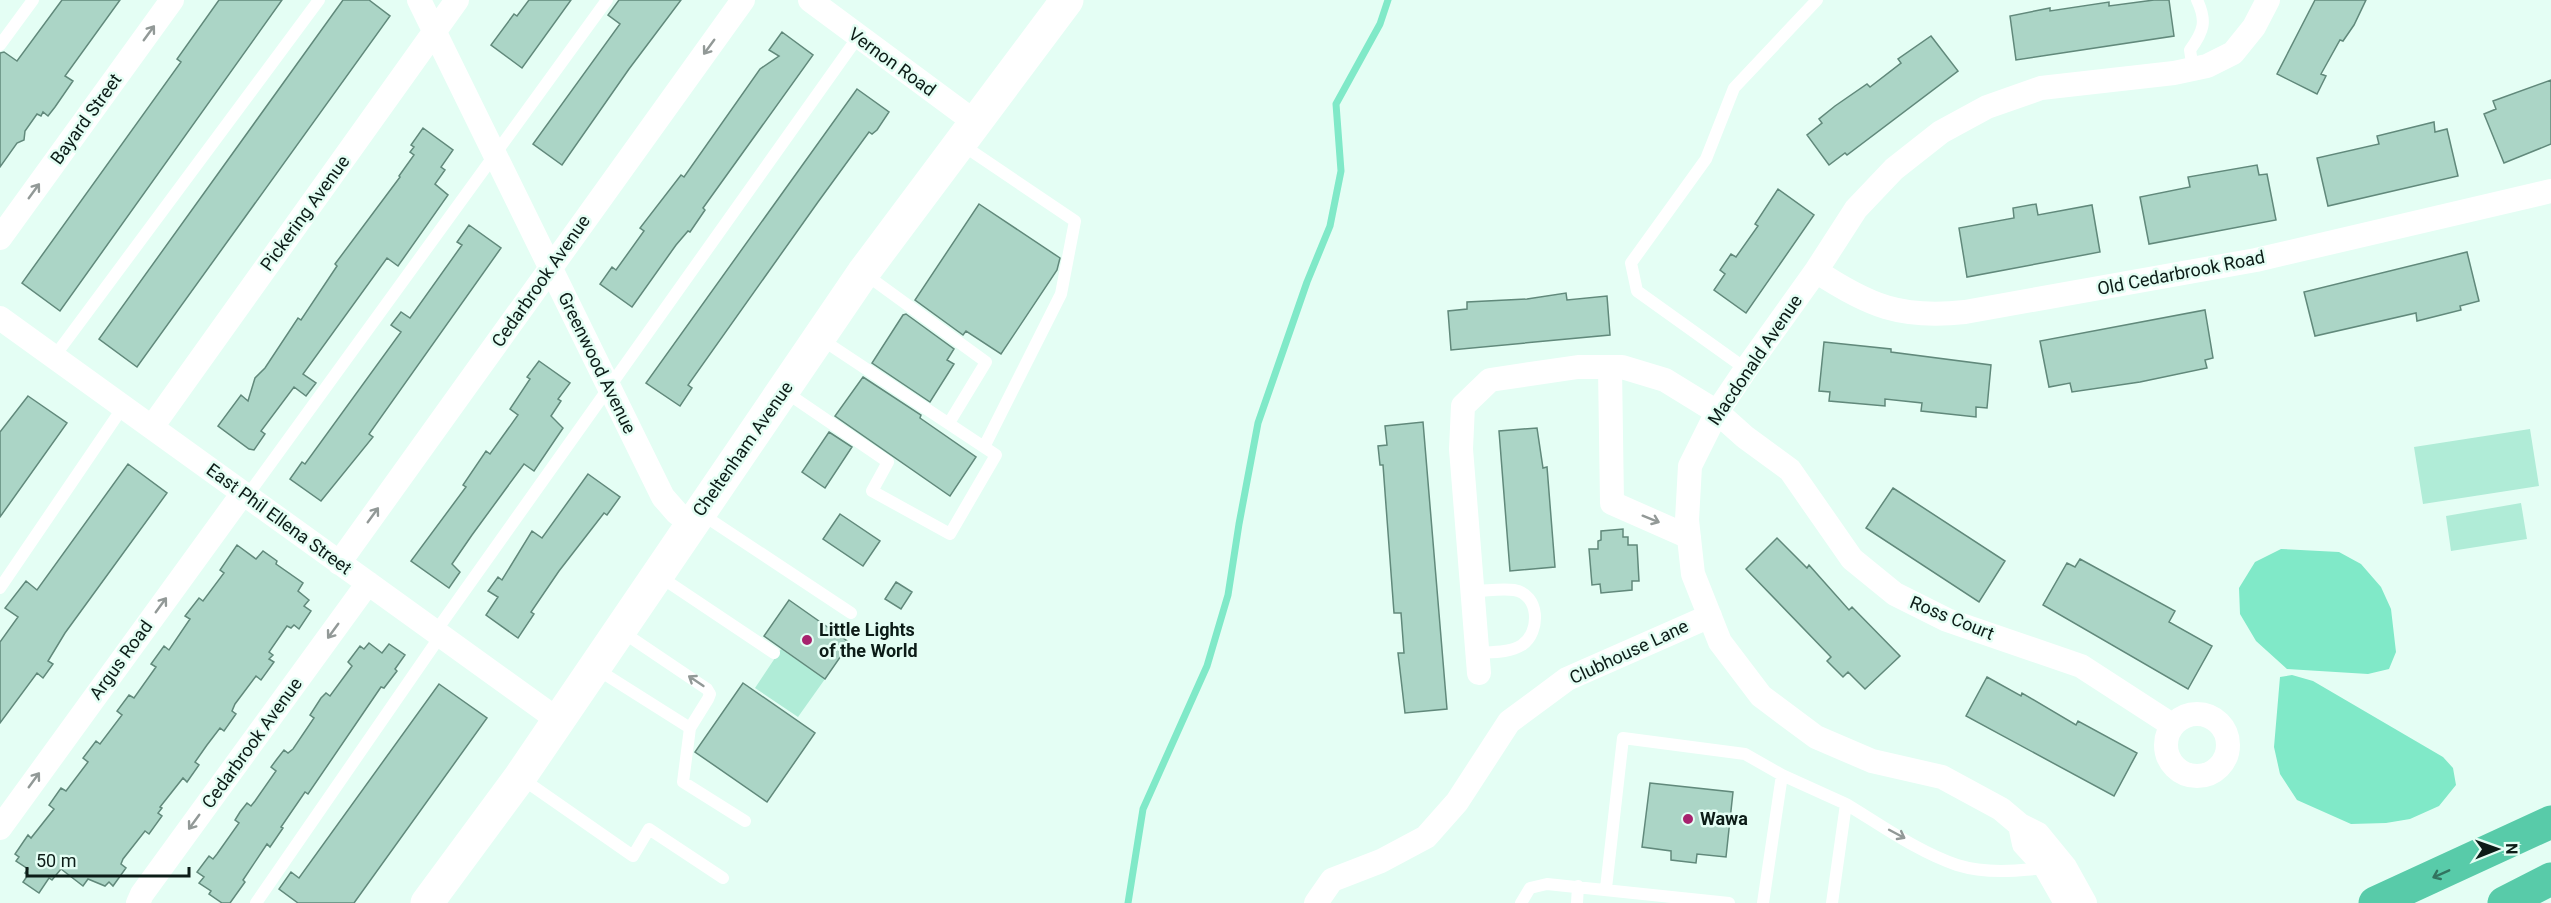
<svg xmlns="http://www.w3.org/2000/svg" width="2551" height="903" font-family="Roboto,sans-serif">
<rect width="100%" height="100%" fill="#e4fef4"/>
<path fill="#b0ecd7" d="M2530,429L2539,486L2423,504L2414,447Z
M2521,503L2527,539L2451,551L2446,516Z
M781,649L825,679L798,717L755,688Z"/>
<path fill="#80e9c8" d="M2281,549L2339,552L2361,564L2381,587L2391,609L2396,652L2389,669L2368,674L2287,669L2256,641L2240,614L2239,588L2255,562Z
M2292,675L2313,681L2443,757L2453,768L2456,785L2439,806L2410,819L2386,823L2351,824L2297,800L2280,774L2274,747L2280,677Z"/>
<g fill="none" stroke-linecap="round" stroke-linejoin="round">
<path stroke="#80e9c8" stroke-width="7" d="M1128,903L1143,809L1207,666L1228,595L1239,524L1258,423L1307,282L1330,226L1341,171L1336,104L1380,24L1388,0"/>
</g>
<path fill="#abd5c6" stroke="#61897b" stroke-width="1.5" d="M62,0H120L65,76L73,81L55,107L48,116L43,112L41,116L37,114L25,131L24,140L17,143L0,167V53L4,52L17,61Z
M219,0H282L60,311L22,283L181,62L177,59Z
M343,0H369L390,16L137,367L99,339Z
M529,0H571L522,68L491,45L514,14L517,16Z
M619,0H681L629,69L562,165L533,144L620,24L608,15Z
M2154,0H2169L2174,36L2016,60L2010,16L2050,8V11L2109,2V6Z
M2315,0H2366L2354,25L2343,41L2340,40L2321,74L2326,76L2317,94L2277,74Z
M782,32L813,55L703,208L705,210L690,232L688,231L676,245L632,307L600,284L612,267L616,270L644,231L640,228L681,175L684,177L760,69L779,56L769,50Z
M1931,36L1958,71L1847,155L1845,153L1829,165L1807,135L1822,123L1819,119L1835,106L1867,84L1870,87L1901,63L1898,59Z
M2551,80V144L2504,163L2484,114L2496,109L2493,101Z
M857,89L889,112L877,130L872,134L869,132L818,202L688,385L692,388L680,406L646,383Z
M2434,122L2435,132L2447,129L2458,176L2328,206L2317,158L2379,144L2377,136Z
M423,128L453,150L441,167L445,170L435,184L448,195L398,266L387,258L303,374L316,383L306,396L294,387L261,431L265,434L254,450L249,449L218,426L241,395L248,401L255,378L265,368L298,318L301,320L337,266L335,264L400,177L399,176L414,155L410,152L414,147L411,145Z
M2257,165L2259,175L2267,174L2276,220L2149,244L2140,197L2190,187L2188,177Z
M1778,189L1814,215L1746,313L1714,290L1725,274L1720,270L1731,254L1736,257L1758,226L1755,224Z
M979,204L1060,258L1057,270L1001,354L966,331L963,335L915,300Z
M2036,204L2038,215L2092,205L2100,252L1967,277L1959,228L2014,218L2013,208Z
M469,225L501,248L369,434L373,437L321,501L290,479L302,462L305,464L401,332L391,325L401,312L410,318L462,245L457,242Z
M2467,252L2479,301L2460,306L2461,310L2417,321L2416,313L2315,336L2304,292Z
M1566,293L1567,300L1607,296L1610,335L1451,350L1448,311L1467,309V302L1527,299Z
M2205,310L2213,358L2205,360L2207,368L2140,382L2072,392L2070,383L2049,387L2040,341Z
M906,314L954,349L947,360L954,364L930,402L872,363L903,315Z
M1824,342L1891,349V352L1991,365L1987,408L1976,407V417L1921,411L1922,403L1885,399V406L1829,401L1830,392L1819,391Z
M539,361L570,383L558,399L561,401L551,416L563,428L534,471L524,464L472,535L452,564L460,572L449,588L411,561L466,487L463,485L486,451L490,454L518,415L510,409L530,379L527,377Z
M863,377L921,415L920,418L976,457L950,496L835,416Z
M28,396L67,423L0,517V432Z
M1423,422L1447,709L1405,713L1398,653H1404L1401,613H1394L1383,465H1380L1378,446L1387,445L1385,426Z
M1537,428L1543,468L1547,467L1555,567L1510,571L1499,431Z
M829,432L852,447L825,488L802,472Z
M128,464L167,493L65,633L48,661L53,664L43,678L37,673L0,723V642L18,617L5,608L26,581L37,590Z
M588,474L620,497L607,515L604,513L559,571L531,612L534,614L518,638L486,615L498,597L488,591L498,577L502,580L532,531L542,538Z
M1893,488L2005,561L1979,602L1866,528Z
M840,514L880,541L863,566L823,539Z
M1623,529V537H1628V545H1637L1639,581H1632V590L1601,593L1600,584L1592,585L1589,549H1598V541L1601,540V531Z
M1777,538L1807,568L1809,565L1849,610L1852,607L1900,656L1865,689L1848,672L1843,677L1827,661L1831,657L1746,569Z
M237,545L256,559L263,551L277,561L276,564L303,583L298,591L309,600L304,606L311,611L299,629L294,625L291,628L287,626L269,652L273,655L269,659L274,662L261,680L256,676L235,704L232,711L236,714L224,731L220,728L207,745L195,762L199,765L187,782L183,778L160,807L162,808L158,813L162,816L149,834L145,831L123,859L121,864L126,868L113,886L109,882L105,886L88,879L83,886L61,869L52,880L49,878L39,893L23,882L28,875L25,873L28,869L16,861L19,857L15,854L28,835L31,838L54,809L49,805L61,788L66,791L88,762L83,758L96,741L100,744L122,715L117,711L129,695L134,698L156,667L151,664L164,646L169,650L190,619L185,616L199,598L203,601L224,573L220,570Z
M2080,559L2175,611L2169,622L2212,646L2188,689L2043,605L2067,563L2075,567Z
M896,582L912,592L901,609L885,599Z
M789,600L850,643L825,679L764,636Z
M369,643L382,653L389,644L405,655L395,669L397,671L384,688L381,687L308,794L305,792L281,827L283,828L270,847L267,844L243,880L245,882L230,903H222L209,894L211,891L199,883L204,877L197,872L209,856L213,859L217,854L239,823L235,820L240,812L247,803L251,806L255,801L276,771L271,767L277,759L284,750L288,753L293,749L314,718L310,715L321,698L326,693L330,696L352,666L348,662L360,646L364,649Z
M1987,677L2021,696L2022,693L2076,725L2078,721L2137,753L2114,796L1966,716Z
M743,683L815,733L767,802L695,752Z
M439,684L487,718L354,903H298L279,889L291,872L299,878Z
M1650,783L1733,792L1726,857L1697,854L1696,863L1671,860V851L1642,847Z"/>
<g fill="none" stroke-linecap="round" stroke-linejoin="round">
<path stroke="#fff" stroke-width="12" d="M0,45L33,0
M2193,69L2190,50C2204,31 2207,21 2197,0
M961,144L1075,221L1061,294L984,447
M865,274L986,362L949,423
M54,357L319,0
M1746,369L1637,291L1631,263L1706,159L1734,88L1817,0
M784,391L888,462L872,491L950,534L996,455L821,339
M247,496L607,0
M700,513L851,613
M659,576L774,653
M0,588L123,407
M1472,591C1486,591 1501,588 1514,590C1540,594 1541,632 1522,645C1509,653 1492,652 1477,653
M436,631L858,37
M621,631L707,689L710,694L708,699L690,728L683,782L745,821
M595,668L690,728
M521,778L633,856L649,829L723,878
M1846,804C1881,825 1918,852 1957,865C1986,874 2016,871 2046,868
M1606,888L1623,738L1745,754L1782,775
M256,903L441,635
M1521,903L1530,888L1547,884L1729,903
M1577,903L1578,886
M1763,903L1782,775L1846,804L1832,903"/>
<path stroke="#fff" stroke-width="24" d="M419,0L663,497L677,513L692,523
M810,0L976,123
M0,238L172,0
M1816,271C1869,306 1901,319 1965,312L2256,260L2551,191
M0,318L558,720
M1610,367L1612,503L1689,537
M152,427L457,0
M339,563L743,0
M1479,673L1461,449L1463,406L1490,380L1578,367H1622L1665,380L1717,412L1745,437L1790,470L1852,559L1895,594L1947,620L2081,666L2172,725
M2166 745a31 31 0 1 1 62 0a31 31 0 1 1-62 0Z
M2020,825L2024,844L2046,868L2066,903
M0,828L243,493
M138,903L142,894L368,583
M1316,903L1332,880L1381,861L1426,837L1457,802L1509,722L1567,679L1710,616
M2085,903L2065,867L2038,834L2020,825L2001,809L1942,777L1872,761L1816,737L1761,696L1720,642L1693,574L1687,520L1690,466L1717,412L1746,369L1816,271L1856,209L1894,169L1941,132L1987,107L2041,88L2174,73L2207,66L2233,53L2254,27L2268,0"/>
<path stroke="#fff" stroke-width="33" d="M427,903L520,777L863,273L1067,0"/>
<path stroke="#58cba9" stroke-width="33" d="M2375,903L2551,822
M2504,903L2551,879"/>
</g>
<defs><path id="oneway-shaft" d="M-6 0H5M1.5-3L5.5 0L1.5 3" fill="none" stroke-width="1.6" stroke-linecap="round" stroke-linejoin="round" transform="scale(1.5)"/></defs>
<g stroke="#929997">
<use href="#oneway-shaft" transform="translate(149 33) rotate(-54)"/>
<use href="#oneway-shaft" transform="translate(709 47) rotate(126)"/>
<use href="#oneway-shaft" transform="translate(34 191) rotate(-54)"/>
<use href="#oneway-shaft" transform="translate(373 515) rotate(-54)"/>
<use href="#oneway-shaft" transform="translate(1651 519) rotate(22)"/>
<use href="#oneway-shaft" transform="translate(161 605) rotate(-54)"/>
<use href="#oneway-shaft" transform="translate(333 631) rotate(126)"/>
<use href="#oneway-shaft" transform="translate(696 681) rotate(-146)"/>
<use href="#oneway-shaft" transform="translate(34 780) rotate(-54)"/>
<use href="#oneway-shaft" transform="translate(194 822) rotate(126)"/>
<use href="#oneway-shaft" transform="translate(1897 834) rotate(28)"/>
</g>
<use stroke="#327460" href="#oneway-shaft" transform="translate(2441 874) rotate(156)"/>
<g fill="#a7236e" stroke="#e4fef4" stroke-width="2">
<circle cx="807" cy="640" r="6"/>
<circle cx="1688" cy="819" r="6"/>
</g>
<g text-anchor="middle" stroke-width="5" stroke-linejoin="round" paint-order="stroke">
<g font-size="18" fill="#0c1c17" stroke="#e4fef4">
<text transform="translate(892 62) rotate(36)" y="6">Vernon Road</text>
<text transform="translate(86 119) rotate(-54)" y="6">Bayard Street</text>
<text transform="translate(305 213) rotate(-54)" y="6">Pickering Avenue</text>
<text transform="translate(2181 273) rotate(-11)" y="6">Old Cedarbrook Road</text>
<text transform="translate(541 281) rotate(-55)" y="6">Cedarbrook Avenue</text>
<text transform="translate(1755 360) rotate(-56)" y="6">Macdonald Avenue</text>
<text transform="translate(597 363) rotate(64)" y="6">Greenwood Avenue</text>
<text transform="translate(743 449) rotate(-55)" y="6">Cheltenham Avenue</text>
<text transform="translate(279 519) rotate(36)" y="6">East Phil Ellena Street</text>
<text transform="translate(1952 618) rotate(22)" y="6">Ross Court</text>
<text transform="translate(1629 652) rotate(-25)" y="6">Clubhouse Lane</text>
<text transform="translate(121 660) rotate(-54)" y="6">Argus Road</text>
<text transform="translate(252 743) rotate(-54)" y="6">Cedarbrook Avenue</text>
</g>
<g font-size="18" font-weight="bold" fill="#0c1c17" stroke="#e4fef4" text-anchor="start">
<text x="819" y="636">Little Lights<tspan x="819" dy="21">of the World</tspan></text>
<text x="1700" y="825">Wawa</text>
</g>
</g>
<g transform="translate(2497 849) rotate(89)" stroke="#e4fef4" stroke-width="4.5" paint-order="stroke">
<path d="M0-4.5L10 22L0 15L-10 22Z" fill="#0c1c17"/>
<text y="-9" font-size="16" font-weight="bold" text-anchor="middle" fill="#0c1c17">N</text>
</g>
<path d="M27 867v9h162v-9" fill="none" stroke="#0c1c17" stroke-width="3"/>
<text x="36" y="867" font-size="18" fill="#0c1c17" stroke="#e4fef4" stroke-width="4.5" paint-order="stroke">50 m</text>
</svg>
